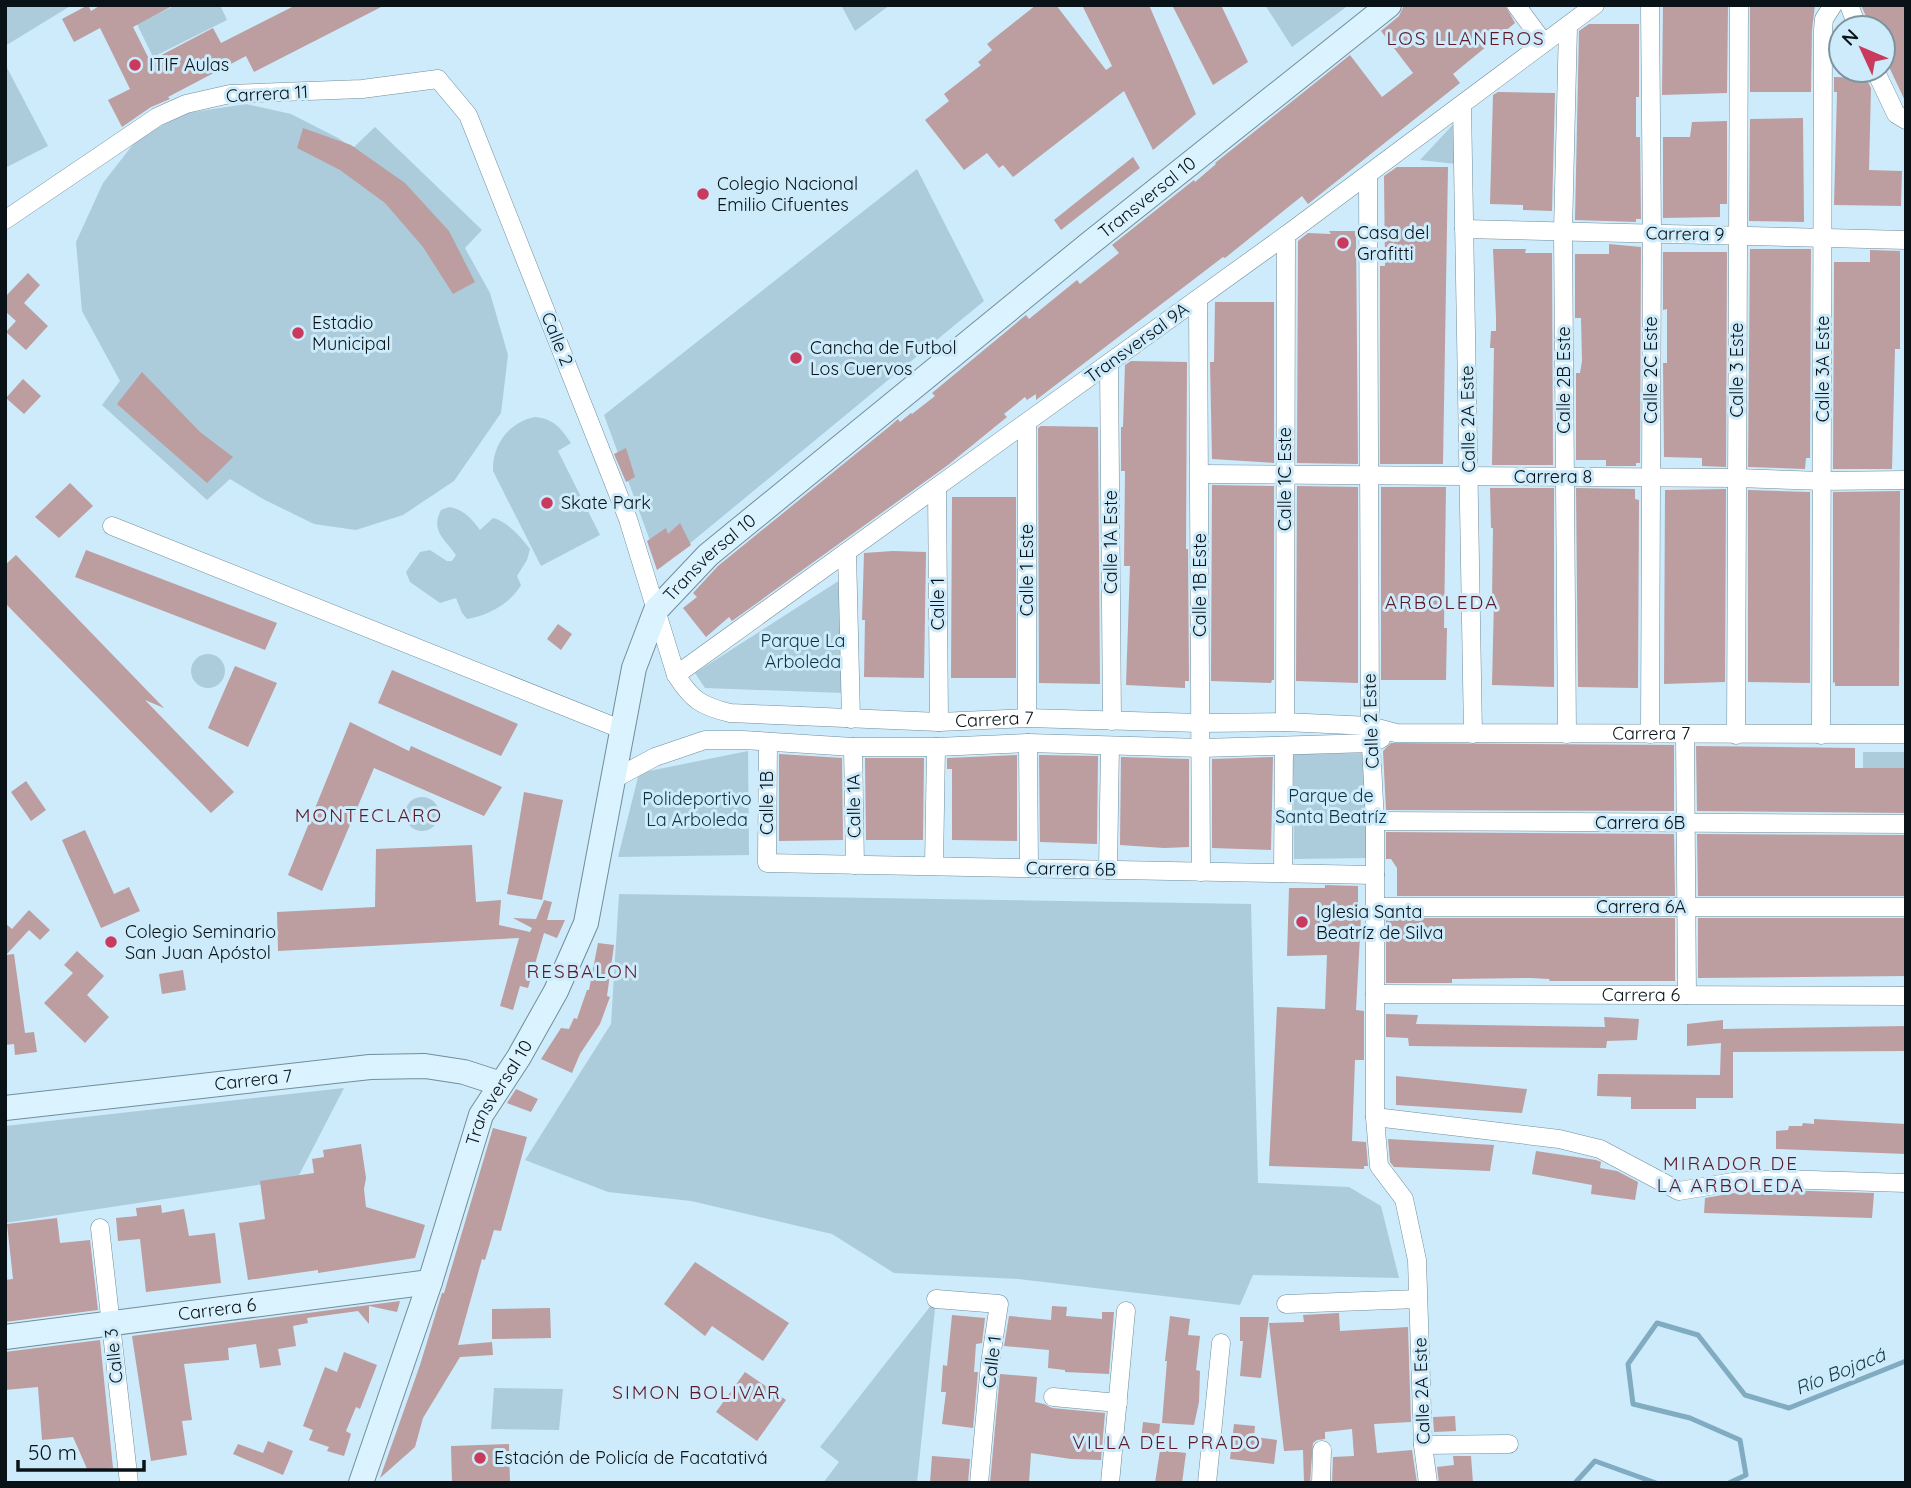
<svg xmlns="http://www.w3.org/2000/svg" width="1911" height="1488" font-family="Quicksand,sans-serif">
<rect width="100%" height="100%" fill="#cdebfa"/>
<path fill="#acccdc" d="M5,5H72L5,46Z
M176,5H220L227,20L153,57L137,24Z
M841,5H890L855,31Z
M1265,5H1349L1292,47Z
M5,64L48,146L5,168Z
M246,104L291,114L338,138L353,148L375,127L482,230L465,248L490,293L508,355L501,413L454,481L403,515L356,530L314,524L263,499L230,479L207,500L102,405L120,381L82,311L76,242L103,183L138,138L187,113Z
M1460,117L1456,164L1420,160Z
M917,169L984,301L660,568L604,415Z
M535,417C554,419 561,428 571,443L558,451L600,535L541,566L493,471C492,445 509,422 535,417Z
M449,507C463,509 472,519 480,530L493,518C507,521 522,538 530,549L527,560L517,576L521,585C510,604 489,615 467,619L462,613L456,598L440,603L410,582L406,572L420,552L430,550L447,561H452L456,555C445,539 430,531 441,510Z
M840,580L843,693L705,688L695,673Z
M191 671a17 17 0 1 1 34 0a17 17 0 1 1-34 0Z
M748,751L749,855L618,857L639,773Z
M1863,752H1906V768H1863Z
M1367,753L1368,858L1294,859L1293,754Z
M405 814a17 17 0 1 1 34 0a17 17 0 1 1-34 0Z
M619,894L1251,904L1258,1183L1349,1187L1381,1206L1399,1278L1253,1275L1240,1305L1018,1279L894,1273L832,1234L691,1201L608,1192L525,1160L611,1024Z
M344,1088L297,1179L5,1223V1126Z
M936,1299L917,1483H823L839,1462L820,1447Z
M494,1388L563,1389L559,1430L491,1429Z"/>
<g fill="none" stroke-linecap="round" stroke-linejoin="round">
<path stroke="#81abc0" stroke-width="5" d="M1575,1483L1595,1461L1656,1483
M1729,1483L1746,1475L1740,1440L1690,1418L1633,1404L1628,1364L1657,1323L1698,1335L1745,1395L1789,1408L1906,1361"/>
</g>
<path fill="#bc9da0" d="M88,5L91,11L101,5H174L133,27L150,61L213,28L221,43L296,5H385L254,72L246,56L168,97L170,99L151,107L122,127L108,100L130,89L100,28L74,42L62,19Z
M1036,5H1056L1106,70L1112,66L1082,5H1149L1196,114L1153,150L1124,91L1013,177L1003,165L999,168L987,153L964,170L925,120L949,101L944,94L981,65L978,62L992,50L987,44Z
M1172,5H1221L1248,62L1213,85Z
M1404,5H1505L1515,23L1453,74L1460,83L1308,204L1302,196L1225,258L1223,257L1036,400V394L1027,400L1025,397L1004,414L1007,417L948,465L732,621L729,617L706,637L683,608L697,597L693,593L718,566L890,426L898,419L900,422L911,413L912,414L935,396L932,393L1026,315L1029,319L1077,280L1080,284L1119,253L1112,245L1194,180L1195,182L1216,164L1215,163L1350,55L1382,97L1413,73L1381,31L1399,16Z
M1663,5H1728L1727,93L1662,95Z
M1750,5H1815L1812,30L1811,92H1750Z
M1861,5H1906V103L1883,54V28H1871Z
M1589,24H1639V97H1636V137H1640L1641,219H1636V222L1575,220L1579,31Z
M1834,77L1866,78L1871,88L1869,170L1902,171L1901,206L1834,205L1837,92H1834Z
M1498,92L1555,93L1552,211L1523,210V205L1490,204L1493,95Z
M1803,118L1804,222L1749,221L1750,119Z
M1727,121V204H1720V217L1663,218V137H1690L1692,122Z
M303,128L351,145L405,183L449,231L475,282L453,294L423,247L385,203L340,170L297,148Z
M1133,157L1140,168L1061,230L1054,220Z
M1397,167H1448L1443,464H1380V266H1385L1384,176Z
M1329,231H1356L1358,464L1297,463L1298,241L1308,233L1331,234Z
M1609,244L1641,247L1640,463H1636V466H1606V460H1576V373H1580L1582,361L1581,318H1575V254H1609Z
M1493,249H1526L1525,253H1552L1553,465H1492L1494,348H1490L1491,331H1496V316Z
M1750,249H1811L1810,458H1806L1805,469L1748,467Z
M1870,250L1900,251V349H1895L1892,469H1833L1834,262H1870Z
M1663,252H1727L1726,467L1702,466V458L1664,457L1663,363H1667V309L1663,310Z
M28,273L40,285L24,303L48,326L26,350L6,332L16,321L5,311V297Z
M1215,302H1274V463L1212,459L1210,362H1214Z
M1131,361L1187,362L1186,549H1188L1189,681H1185V688L1126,685L1130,566H1124L1125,471H1121V427H1123L1125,365Z
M142,372L200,432L233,457L207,483L117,404Z
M23,379L41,396L24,414L6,398Z
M1041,426L1098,427L1100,684L1039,683L1038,428Z
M626,448L635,477L626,482L614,454Z
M70,483L93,506L59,538L35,517Z
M1212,485L1274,486V680H1272L1271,683L1211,681Z
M1297,486L1358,487V683L1296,681Z
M1381,487H1446L1444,628H1447L1446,680H1381Z
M1490,488H1554V687L1492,685L1494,599H1492L1493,528H1491Z
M1576,488L1635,489V499L1639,500L1638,688L1578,687Z
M1726,489L1725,682L1664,684L1665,490Z
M1748,490L1810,492V683L1748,682Z
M1900,491L1899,686H1835V682L1833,683V492Z
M952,497H1016V678H951Z
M680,523L691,545L657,570L647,541L666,528L668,534Z
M86,550L277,623L265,650L75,577Z
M893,551L926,552L924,678L864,677L865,620H862L864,553Z
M16,555L164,708L145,700L234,792L211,813L5,603V565Z
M558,624L572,634L561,650L547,639Z
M235,666L277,683L248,747L208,728Z
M392,670L518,724L501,756L378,703Z
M350,722L409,751L411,746L502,787L484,816L374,768L322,891L288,875Z
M1391,743L1674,745V811L1386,810L1383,751Z
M1696,746L1855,748V768H1906V813L1697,811Z
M779,754L842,758L843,840L779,841Z
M1017,755V841L952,840V769H947V758Z
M1039,755L1098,756L1097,844L1040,842Z
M1121,757L1189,759V847L1164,848L1120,845Z
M1273,757L1271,850L1212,848V759Z
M865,758H924L923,840H866Z
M26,781L46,810L31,821L11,792Z
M524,792L563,800L542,900L507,894Z
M85,830L114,894L129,887L140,911L101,928L62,840Z
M1386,832L1674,834L1675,896H1397V868L1391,859H1386Z
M1697,834L1906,835V896H1698Z
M472,845L476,902L501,900L499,925L530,932L532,928L513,918L536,919L544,900L552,902L547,920H565L557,938L544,933L528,988L520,986L513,1010L500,1006L519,938L278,951L277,912L375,907L376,849Z
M1325,885L1358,886V917H1361L1356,1010L1364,1011V1060H1355L1352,1141L1366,1142L1368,1166H1364V1169L1269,1166L1277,1007L1325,1009L1327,955L1287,956L1289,888H1325Z
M29,910L50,930L40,940L29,930L6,955L14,954L25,1033L34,1032L37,1052L15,1055L14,1044L5,1045V923L12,929Z
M1386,918H1675V981H1550L1549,979L1531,978L1452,979V983H1386Z
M1698,918H1906V976L1698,978Z
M598,943L614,945L607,996L610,997L600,1024L580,1054L572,1073L541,1059L561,1028L569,1029L574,1018L577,1019L587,990H589Z
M77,951L104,976L87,995L109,1017L85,1043L44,1003L73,973L64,965Z
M183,970L186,990L162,994L159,974Z
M1386,1014L1418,1015L1416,1024L1605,1027L1604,1017L1639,1019L1637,1040L1607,1041L1606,1048L1409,1046L1408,1038L1386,1037Z
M1723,1020V1029L1906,1026V1051L1733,1052V1098H1696V1109H1631V1097L1597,1096L1598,1074L1720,1075L1721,1043L1687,1046V1024Z
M1396,1076L1527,1089L1522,1113L1396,1105Z
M516,1089L538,1099L531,1112L507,1103Z
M1814,1119L1906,1124V1154L1776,1149V1131L1788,1130L1789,1126H1802L1803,1123L1814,1124Z
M493,1128L527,1137L501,1231L494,1230L485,1260L482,1259L458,1345L492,1342L493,1355L460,1357L423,1418L415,1447L380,1478L420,1365L442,1293H444Z
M1388,1139L1494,1145L1490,1171L1394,1167L1390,1162Z
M361,1144L366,1178L364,1189L366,1207L425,1225L415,1258L318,1273V1270L248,1280L239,1223L265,1219L260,1181L314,1173L312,1159L324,1157L323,1150Z
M1536,1151L1596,1160L1601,1162L1600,1168L1617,1171L1638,1182L1635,1200L1591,1194L1592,1185L1532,1174Z
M1779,1190L1874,1193L1872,1218L1704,1213L1705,1198L1734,1193Z
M161,1205L162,1213L184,1209L189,1236L215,1233L221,1283L146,1292L140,1239L118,1241L116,1218L137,1216L136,1208Z
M57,1218L60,1243L90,1240L98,1310L5,1322V1280L13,1279L7,1224Z
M695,1262L789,1323L763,1361L712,1326L705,1336L664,1304Z
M400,1301L397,1312L369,1306V1324L358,1311L307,1318L308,1323L293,1326L296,1346L278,1349L281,1365L260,1368L256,1344L228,1348L229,1360L184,1364L192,1420L182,1421L187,1455L151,1461L132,1336Z
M1052,1306L1067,1307L1066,1316L1102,1319V1312H1114L1109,1374L1065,1372V1370L1048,1368L1049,1350L1004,1346L1009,1316L1051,1320Z
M550,1308L551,1338L492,1339V1309Z
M1339,1313L1340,1331L1408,1327L1411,1422L1374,1424L1377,1453L1412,1450L1417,1483H1332L1333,1457L1354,1456L1352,1429L1325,1432V1439L1317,1440L1313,1443L1310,1483H1304L1303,1450L1284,1451L1269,1323L1304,1322L1303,1315Z
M952,1315L985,1318L982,1343L976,1344L974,1372H978L973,1428L942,1424L946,1392H941L943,1365L947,1366Z
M1170,1316L1190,1319L1188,1335L1200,1336L1196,1370L1200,1371L1199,1402L1194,1425L1162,1423L1167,1361H1165Z
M1240,1317H1269L1261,1378L1240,1376L1243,1341H1240Z
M100,1340L113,1468L88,1471L73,1437L42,1440L38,1387L5,1390V1352Z
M344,1352L377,1365L360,1409L356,1407L346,1431L351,1434L344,1456L327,1451L329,1447L309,1440L313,1430L303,1426L325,1367L337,1372Z
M745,1372L786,1400L757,1441L716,1412Z
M1000,1374L1037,1377L1035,1402L1044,1404L1052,1408L1105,1413L1101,1460L1071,1459L1031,1453L1029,1483H990Z
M1455,1416L1456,1431L1434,1432L1433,1417Z
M1143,1422L1160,1424L1158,1442L1141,1440Z
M1234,1424L1255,1426L1254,1437L1277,1440L1274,1464L1230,1459Z
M268,1441L293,1451L283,1475L233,1454L238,1444L263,1453Z
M509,1444L510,1483H452L451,1446Z
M1160,1450L1186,1453L1182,1483H1155Z
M932,1456L970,1459L968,1483H930Z
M1453,1456H1471L1473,1483H1439L1437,1467L1454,1465Z"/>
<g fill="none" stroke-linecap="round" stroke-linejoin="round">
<defs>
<g id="street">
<path d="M1516,5L1544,43"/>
<path d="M1849,5L1858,28"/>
<path d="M1875,70L1896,114L1906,120"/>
<path d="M1462,105L1473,734"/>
<path d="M1368,175L1370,726L1375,821V1117L1379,1166L1404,1199L1417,1260L1423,1445L1428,1483"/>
<path id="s1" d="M5,220L157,117L186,104L230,94L362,89L438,79L468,115L628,519L676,675C692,700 701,706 730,713L939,722L1027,718L1200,723L1285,722L1370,726L1396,733L1906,734"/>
<path d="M1464,229L1906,240"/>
<path d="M1198,299L1201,872"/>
<path d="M1109,363L1112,721"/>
<path d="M1027,422V718"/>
<path d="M1200,474L1737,478L1822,481L1906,480"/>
<path d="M937,487L939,722"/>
<path d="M112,526L623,730"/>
<path d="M847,552L851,719"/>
<path d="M676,675L1289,233L1595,5"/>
<path d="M1285,722L1286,235"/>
<path d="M1567,734L1563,231L1568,26"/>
<path d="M1650,734L1652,233L1650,5"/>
<path d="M1685,735L1687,995"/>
<path d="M1736,735L1739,5"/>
<path d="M1821,735L1823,30L1824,19L1833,5"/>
<path d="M768,742L767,863L1375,875"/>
<path d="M1028,743L1029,868"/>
<path d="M853,747L855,865"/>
<path d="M614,779L655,757L705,740H743L853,747H936L1028,743L1201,748L1371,743L1381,739"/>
<path d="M1375,821L1906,824"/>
<path d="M934,866L936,747"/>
<path d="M1108,870L1110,746"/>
<path d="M1283,873L1284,746"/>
<path d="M1375,907H1906"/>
<path id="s2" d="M1375,994L1906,996"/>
<path d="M1375,1117L1559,1139L1600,1149L1679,1191L1733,1182L1779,1179L1906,1183"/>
<path d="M100,1228L129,1483"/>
<path d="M936,1299L999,1304L990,1364L979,1483"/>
<path d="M1286,1304L1418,1299"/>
<path d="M1053,1397L1118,1403"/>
<path d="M1423,1445L1509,1444"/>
<path d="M1110,1483L1126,1311"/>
<path d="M1207,1483L1221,1343"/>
<path d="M1321,1483L1322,1450"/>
</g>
<g id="secondary">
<path id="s3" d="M5,1108L370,1067L425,1066L464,1072L501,1084"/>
<path id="s4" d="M5,1337L430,1282"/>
<path id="s5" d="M361,1483L430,1282L481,1115L519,1057L556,991L586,923L634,668L656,610L708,555L1089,244L1389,5"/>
</g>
</defs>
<use href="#street" stroke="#728d9b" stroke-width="19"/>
<use href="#secondary" stroke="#728d9b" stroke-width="26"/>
<use href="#street" stroke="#fff" stroke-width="18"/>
<use href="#secondary" stroke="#dbf3fe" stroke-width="24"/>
</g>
<g fill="#ca3a5d" stroke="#cdebfa" stroke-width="2.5">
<circle cx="135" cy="65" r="7"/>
<circle cx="703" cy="194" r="7"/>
<circle cx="1343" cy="243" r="7"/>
<circle cx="298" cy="333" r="7"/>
<circle cx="796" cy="358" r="7"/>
<circle cx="547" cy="503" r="7"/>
<circle cx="1302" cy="922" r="7"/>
<circle cx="111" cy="942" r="7"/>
<circle cx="480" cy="1458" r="7"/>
</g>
<g text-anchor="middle" stroke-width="6" stroke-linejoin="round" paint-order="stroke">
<g font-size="18" fill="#081217" stroke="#cdebfa" text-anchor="start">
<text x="149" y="71">ITIF Aulas</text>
<text x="717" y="190">Colegio Nacional<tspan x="717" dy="21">Emilio Cifuentes</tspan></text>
<text x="1357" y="239">Casa del<tspan x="1357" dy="21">Grafitti</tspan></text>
<text x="312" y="329">Estadio<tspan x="312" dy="21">Municipal</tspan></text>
<text x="810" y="354">Cancha de Futbol<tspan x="810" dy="21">Los Cuervos</tspan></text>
<text x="561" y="509">Skate Park</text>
<text x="1316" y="918">Iglesia Santa<tspan x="1316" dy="21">Beatríz de Silva</tspan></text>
<text x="125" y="938">Colegio Seminario<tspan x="125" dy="21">San Juan Apóstol</tspan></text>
<text x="494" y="1464">Estación de Policía de Facatativá</text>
</g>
<g font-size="18" fill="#081217" stroke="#cdebfa">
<text transform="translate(267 94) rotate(-3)" y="6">Carrera 11</text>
<text dy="6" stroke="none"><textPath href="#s5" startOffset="1570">Transversal 10</textPath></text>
<text transform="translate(1685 234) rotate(1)" y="6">Carrera 9</text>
<text transform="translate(557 339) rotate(68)" y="6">Calle 2</text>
<text transform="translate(1137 343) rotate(-36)" y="6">Transversal 9A</text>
<text transform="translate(1823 369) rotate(-90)" y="6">Calle 3A Este</text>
<text transform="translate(1651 370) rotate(-90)" y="6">Calle 2C Este</text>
<text transform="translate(1737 370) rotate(-90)" y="6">Calle 3 Este</text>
<text transform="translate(1564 380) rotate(-90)" y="6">Calle 2B Este</text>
<text transform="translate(1468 419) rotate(-91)" y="6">Calle 2A Este</text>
<text x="1553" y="483">Carrera 8</text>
<text transform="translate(1285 479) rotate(-90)" y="6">Calle 1C Este</text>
<text transform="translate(1111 542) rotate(-90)" y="6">Calle 1A Este</text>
<text dy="6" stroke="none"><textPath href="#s5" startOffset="1003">Transversal 10</textPath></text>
<text transform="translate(1027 570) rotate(-90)" y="6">Calle 1 Este</text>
<text transform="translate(1200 585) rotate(-90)" y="6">Calle 1B Este</text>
<text transform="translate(938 604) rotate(-90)" y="6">Calle 1</text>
<text dy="6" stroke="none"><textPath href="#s1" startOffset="1447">Carrera 7</textPath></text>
<text transform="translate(1371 721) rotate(-92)" y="6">Calle 2 Este</text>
<text dy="6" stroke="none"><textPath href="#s1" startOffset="2105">Carrera 7</textPath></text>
<text transform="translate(767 803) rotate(-90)" y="6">Calle 1B</text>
<text transform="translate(854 806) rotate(-91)" y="6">Calle 1A</text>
<text x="1640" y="829">Carrera 6B</text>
<text transform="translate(1071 869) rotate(1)" y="6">Carrera 6B</text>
<text x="1641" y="913">Carrera 6A</text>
<text dy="6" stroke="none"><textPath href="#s2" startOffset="266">Carrera 6</textPath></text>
<text dy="6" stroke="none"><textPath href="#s3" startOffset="250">Carrera 7</textPath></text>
<text dy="6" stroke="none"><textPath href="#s5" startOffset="415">Transversal 10</textPath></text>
<text dy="6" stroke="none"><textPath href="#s4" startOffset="214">Carrera 6</textPath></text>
<text transform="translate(114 1356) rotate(-96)" y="6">Calle 3</text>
<text transform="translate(992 1362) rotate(-83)" y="6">Calle 1</text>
<text transform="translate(1422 1391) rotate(-92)" y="6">Calle 2A Este</text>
</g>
<g font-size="18" fill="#0d3343" stroke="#cdebfa">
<text x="803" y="647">Parque La<tspan x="803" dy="21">Arboleda</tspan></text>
<text x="1331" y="802">Parque de<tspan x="1331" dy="21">Santa Beatríz</tspan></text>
<text x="697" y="805">Polideportivo<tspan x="697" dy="21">La Arboleda</tspan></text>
</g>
<g font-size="19" letter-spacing="2" fill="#5e1929" stroke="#cdebfa">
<text x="1466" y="45">LOS LLANEROS</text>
<text x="1442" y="609">ARBOLEDA</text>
<text x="369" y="822">MONTECLARO</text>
<text x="583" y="978">RESBALON</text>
<text x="1731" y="1170">MIRADOR DE<tspan x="1731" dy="22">LA ARBOLEDA</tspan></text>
<text x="697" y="1399">SIMON BOLIVAR</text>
<text x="1167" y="1449">VILLA DEL PRADO</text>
</g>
<g font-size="19" font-style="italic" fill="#133848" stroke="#cdebfa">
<text transform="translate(1840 1371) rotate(-22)" y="7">Río Bojacá</text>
</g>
</g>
<rect width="1911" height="1488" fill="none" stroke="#081217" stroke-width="14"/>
<g transform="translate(1862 49) rotate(314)"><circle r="33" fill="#cdebfa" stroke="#7e949f" stroke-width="2"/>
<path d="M0-5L12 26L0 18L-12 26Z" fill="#ca3a5d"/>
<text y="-10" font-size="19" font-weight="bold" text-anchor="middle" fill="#081217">N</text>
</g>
<path d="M18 1460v10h126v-10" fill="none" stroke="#081217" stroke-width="3.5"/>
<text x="28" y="1460" font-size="21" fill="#081217" stroke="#cdebfa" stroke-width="5" paint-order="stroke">50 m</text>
</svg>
